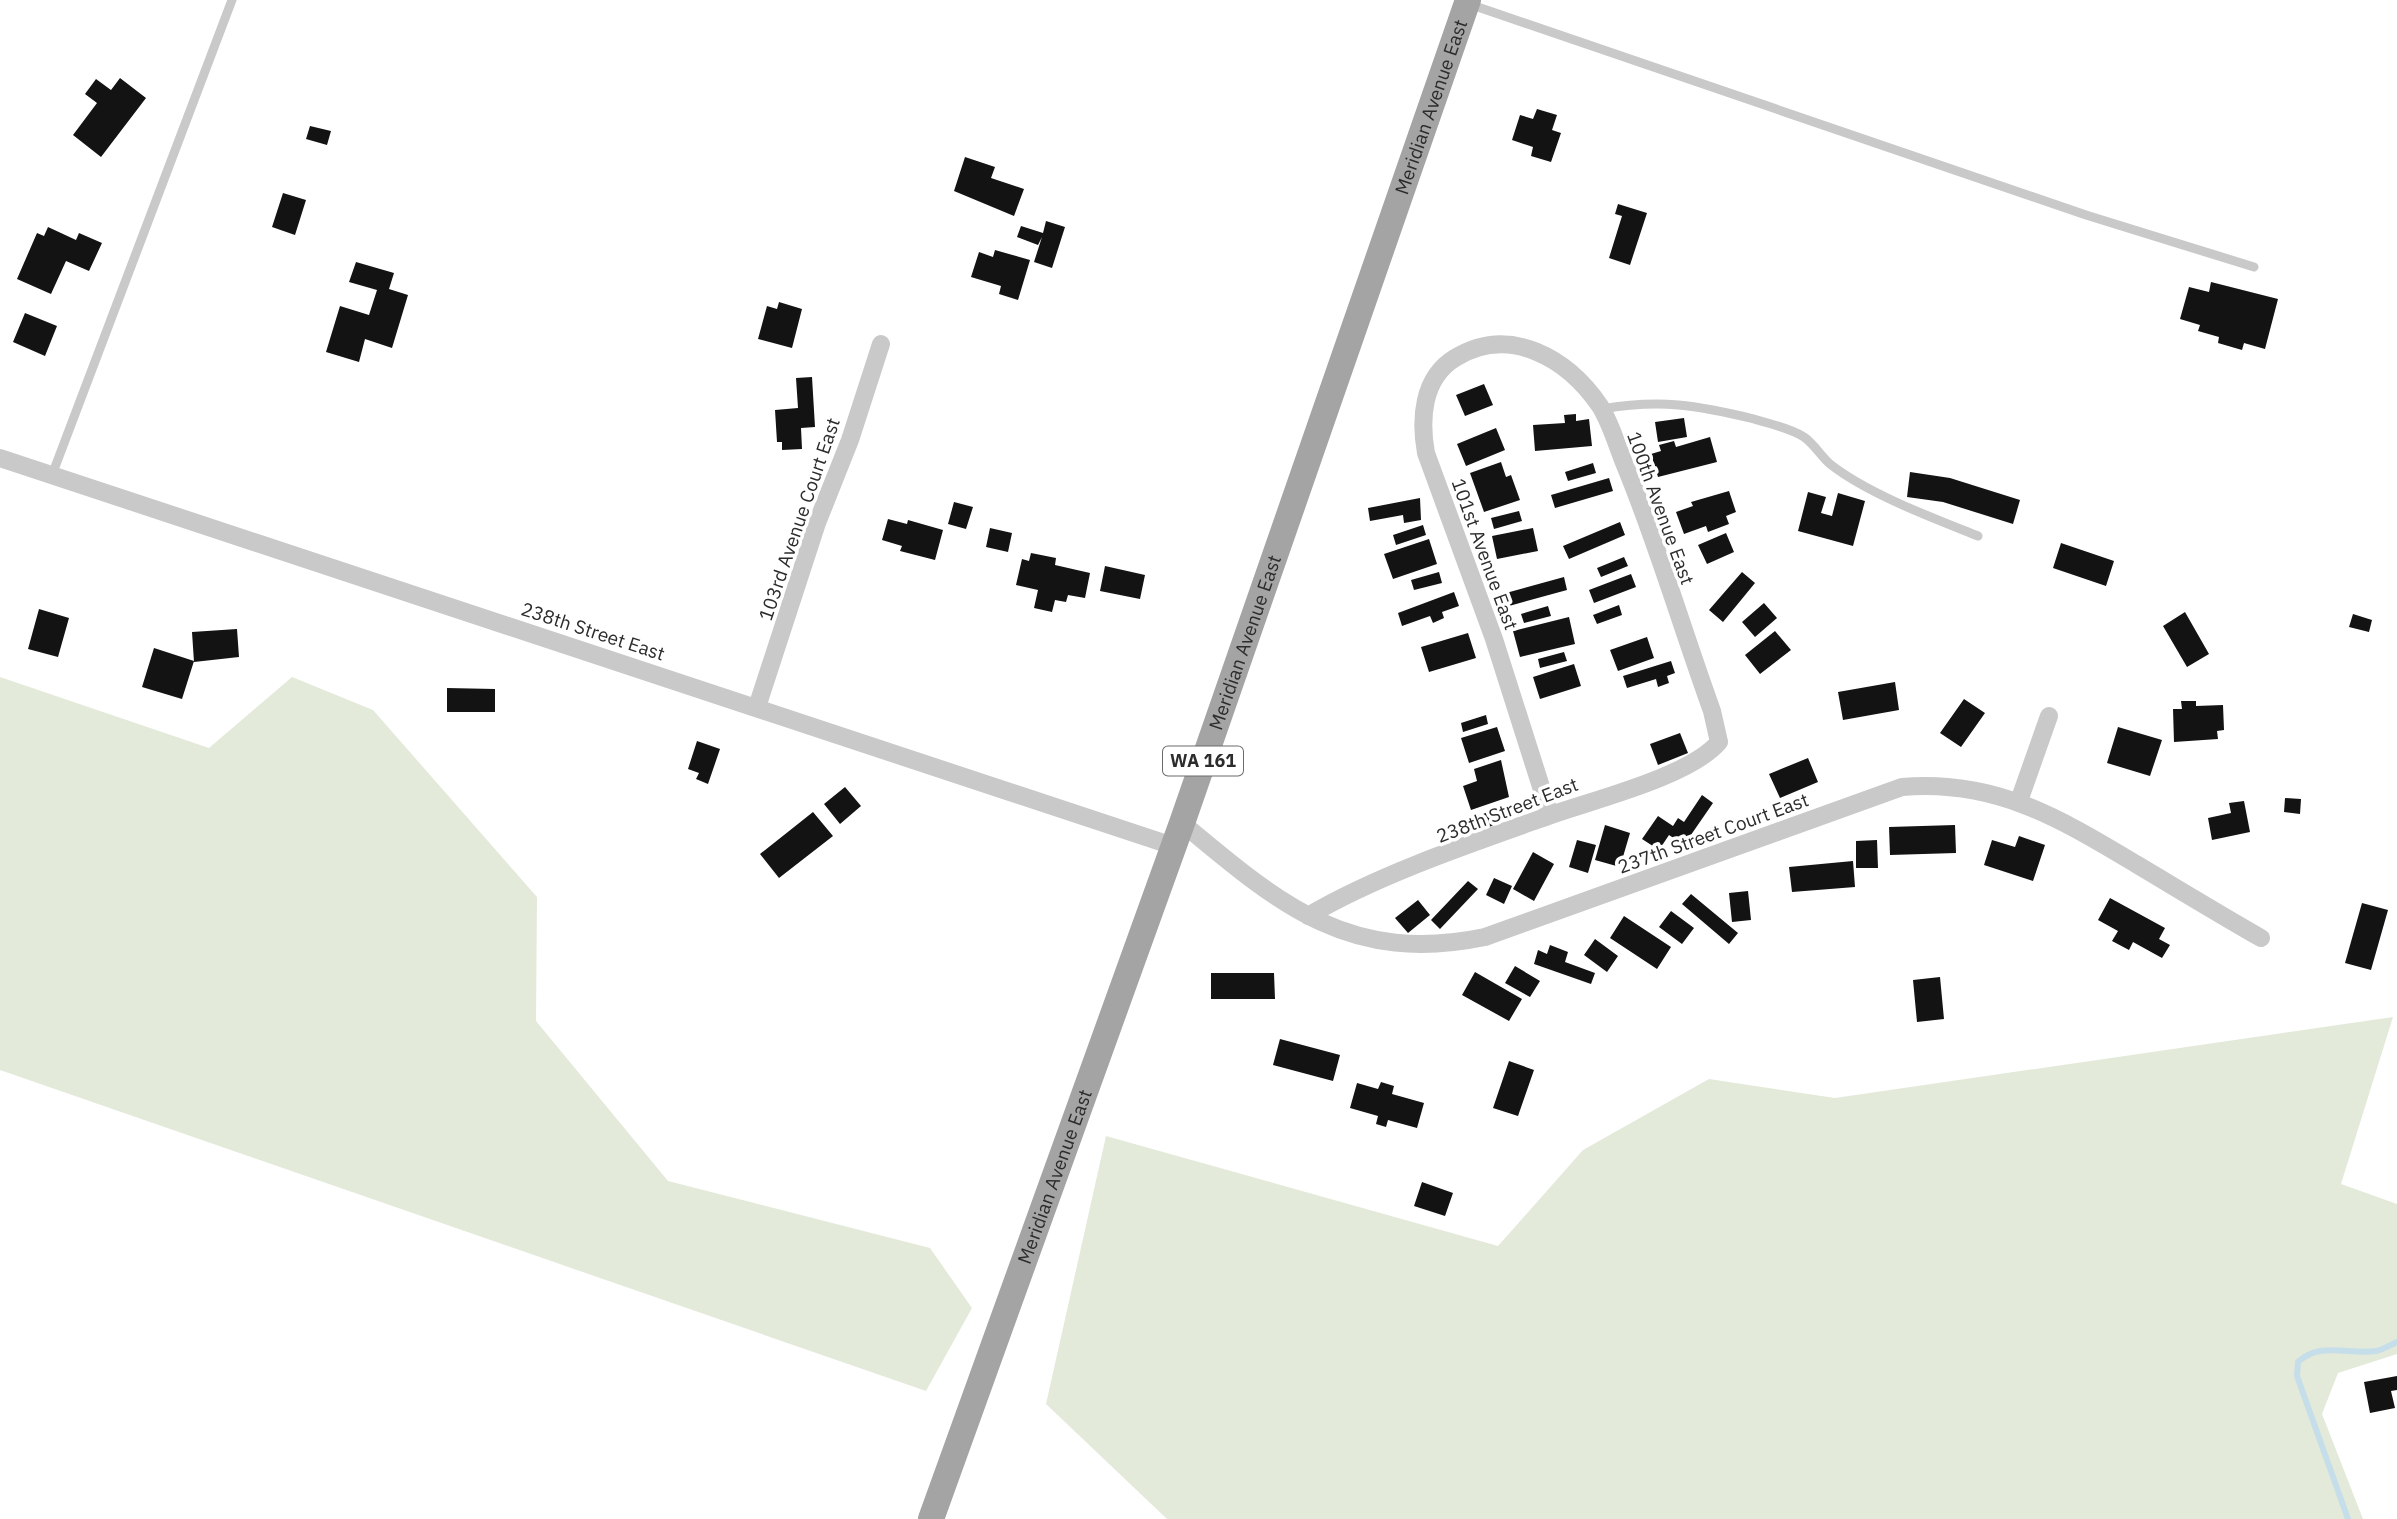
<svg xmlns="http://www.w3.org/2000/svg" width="2397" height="1519" font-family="'IBM Plex Sans',sans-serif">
<rect width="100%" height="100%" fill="#fff"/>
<path fill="#e3eada" d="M0,677L209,748L292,677L373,710L537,897L536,1021L668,1181L930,1248L972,1308L926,1391L0,1070Z
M2393,1017L2341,1184L2397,1204V1354L2338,1373L2322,1414L2363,1519H1167L1046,1404L1106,1136L1498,1246L1583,1150L1709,1079L1835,1098Z"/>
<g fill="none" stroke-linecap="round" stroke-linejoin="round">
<path stroke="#c6dee9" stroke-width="6" d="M2348,1519L2297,1376L2298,1362C2320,1341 2349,1355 2376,1351C2383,1350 2390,1345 2397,1342"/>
</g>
<path fill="#131313" d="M120,78L146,98L101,157L73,135L97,103L85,94L96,79L111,90Z
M1537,109L1557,115L1552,130L1561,133L1551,162L1531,156L1533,147L1512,140L1520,115L1533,119Z
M310,126L331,131L327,145L306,139Z
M965,157L995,167L991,178L1024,189L1014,216L954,191Z
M283,193L306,200L295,235L272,227Z
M1618,204L1647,213L1630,265L1609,258L1622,216L1615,214Z
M1046,221L1065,227L1052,268L1034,262L1042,237L1038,245L1017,237L1021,226L1043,233Z
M48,227L76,240L79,233L102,243L89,271L66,261L51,294L17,279L37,233L44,236Z
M995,250L1030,260L1018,300L999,294L1001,286L971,277L979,252L993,257Z
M356,262L394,273L389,289L408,295L392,348L365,339L359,362L326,352L340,306L369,315L377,290L349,282Z
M2211,282L2278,299L2265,349L2244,343L2242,350L2218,343L2219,337L2198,331L2200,325L2180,319L2189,287L2209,292Z
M779,302L802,309L792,348L758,339L767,306L777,309Z
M25,313L57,326L45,356L13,342Z
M812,377L815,427L801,428L802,449L782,450V442H777L775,410L798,408L796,378Z
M1484,384L1493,405L1465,416L1456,395Z
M1576,414V421L1589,419L1592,446L1535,451L1533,425L1565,423L1564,415Z
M1684,418L1687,437L1658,442L1655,422Z
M1496,428L1505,450L1466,466L1457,444Z
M1710,437L1717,462L1658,477L1651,454L1661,451L1659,445L1674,441L1676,447Z
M1501,462L1506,477L1511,475L1520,500L1484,512L1470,473Z
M1593,463L1596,473L1568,481L1565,472Z
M1910,472L1950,478L2020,500L2013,524L1943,502L1907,497Z
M1609,478L1613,491L1555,508L1551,495Z
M1729,491L1736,512L1726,516L1729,524L1708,532L1706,526L1684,534L1676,512L1693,506L1691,502Z
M1808,492L1826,497L1821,513L1832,516L1838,493L1865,501L1853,546L1798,531Z
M1420,498L1421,520L1404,523L1403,515L1370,521L1368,508Z
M954,502L973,507L966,529L948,524Z
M1519,511L1522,521L1494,529L1491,518Z
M888,519L907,524L908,520L943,530L935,560L900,551L902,546L882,540Z
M1620,522L1625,535L1569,559L1563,546Z
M1423,525L1426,535L1396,545L1393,535Z
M990,528L1012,533L1008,552L986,547Z
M1533,528L1538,551L1497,559L1492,536Z
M1726,533L1734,552L1707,564L1698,545Z
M1429,539L1437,564L1393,579L1384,554Z
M2061,543L2114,561L2106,586L2053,568Z
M1031,553L1056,558L1055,565L1090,573L1085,598L1068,595L1066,602L1055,600L1052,612L1034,608L1038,590L1016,585L1022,559L1029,561Z
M1624,557L1628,566L1601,577L1597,568Z
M1105,566L1145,575L1140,599L1100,591Z
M1439,572L1442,583L1414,590L1411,580Z
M1742,572L1755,583L1723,622L1709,610Z
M1631,574L1636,587L1594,603L1589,590Z
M1564,577L1567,590L1509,606L1506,593Z
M1454,592L1459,606L1442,612L1444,618L1433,623L1430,616L1402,626L1398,613Z
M1764,603L1777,618L1755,637L1742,622Z
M1619,605L1622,615L1597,624L1593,615Z
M1548,606L1551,616L1524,623L1521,614Z
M39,609L69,618L58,657L28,649Z
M2185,612L2209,654L2187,667L2163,626Z
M2353,614L2372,620L2369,632L2349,627Z
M1569,617L1575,644L1520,657L1513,631Z
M237,629L239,657L194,662L192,632Z
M1775,631L1791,650L1760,674L1745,655Z
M1468,633L1476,658L1429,672L1421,647Z
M1647,637L1654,658L1618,671L1610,650Z
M154,648L194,661L182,699L142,687Z
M1564,652L1567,661L1540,668L1538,659Z
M1671,661L1675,673L1667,676L1669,683L1658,687L1656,679L1627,688L1623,676Z
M1574,664L1581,686L1540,699L1533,677Z
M1895,682L1899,710L1843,720L1838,692Z
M447,688L495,689V712H447Z
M1964,699L1985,713L1961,747L1940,733Z
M2181,701H2196V706L2223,705L2224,730L2217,731L2218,739L2174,742L2173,709H2182Z
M1486,715L1488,724L1463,732L1461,723Z
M1497,727L1505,751L1469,763L1461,738Z
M2118,727L2162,740L2150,776L2107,763Z
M1680,733L1688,753L1658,765L1650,744Z
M697,741L720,749L708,784L696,779L699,773L688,769Z
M1808,758L1818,782L1780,798L1769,774Z
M1501,760L1509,797L1471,810L1463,786L1477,781L1474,769Z
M845,787L861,806L840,824L824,804Z
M1702,795L1713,803L1684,845L1669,835L1659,850L1642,839L1658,816L1673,826L1678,818L1684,822Z
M2285,798L2301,799L2300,814L2284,812Z
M2244,801L2250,832L2212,840L2208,818L2231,813L2229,803Z
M1501,806L1506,819L1487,828L1481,815Z
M813,812L833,836L779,878L760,854Z
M1605,825L1630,833L1620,867L1595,860Z
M1955,825L1956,853L1890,855L1889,827Z
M2019,836L2045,845L2033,881L1984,865L1992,840L2015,847Z
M1577,840L1596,845L1588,873L1569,867Z
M1877,840L1878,868H1856V841Z
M1533,852L1554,864L1534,901L1513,889Z
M1853,861L1855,887L1792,892L1789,867Z
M1494,878L1512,886L1504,904L1486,895Z
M1468,881L1478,889L1440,929L1431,920Z
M1748,891L1751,920L1732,922L1729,893Z
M1691,894L1738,933L1729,944L1682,904Z
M2110,898L2165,928L2159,939L2170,945L2162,958L2133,942L2129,950L2112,941L2118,931L2098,920Z
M1418,900L1430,915L1408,933L1395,918Z
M2362,903L2388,910L2371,970L2345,963Z
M1671,911L1694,928L1682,944L1659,927Z
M1624,916L1671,947L1657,969L1610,938Z
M1595,939L1618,956L1607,972L1584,955Z
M1550,945L1568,952L1565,962L1595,973L1591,984L1534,964L1538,950L1547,954Z
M1515,966L1540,981L1530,997L1505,983Z
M1475,972L1522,999L1509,1021L1462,995Z
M1211,973H1274L1275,999H1211Z
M1940,977L1944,1019L1917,1022L1913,980Z
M1280,1039L1340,1055L1333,1081L1273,1065Z
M1509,1061L1534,1070L1518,1116L1493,1108Z
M1381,1082L1394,1086L1392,1094L1424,1103L1417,1128L1388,1120L1386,1127L1376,1124L1378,1116L1350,1108L1357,1083L1378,1089Z
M1422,1182L1453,1193L1445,1216L1414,1206Z
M2397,1376V1390L2391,1391L2395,1408L2370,1413L2364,1382Z"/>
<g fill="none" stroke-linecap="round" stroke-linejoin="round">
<path stroke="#c9c9c9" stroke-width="9" d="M1469,4L2086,215L2254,267
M1602,409C1660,399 1697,405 1754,419C1770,424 1790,428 1804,437C1814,444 1821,456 1830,464C1868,494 1933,518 1978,536
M52,475L232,0"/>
<path stroke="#c9c9c9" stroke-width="18" d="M0,458L1173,846
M757,707L817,523L850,440L881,344
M2019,801L2049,716
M1182,823C1280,905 1350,965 1485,937L1902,787C1995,779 2059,818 2136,864C2178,889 2219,914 2261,938
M1308,916C1379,874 1475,842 1554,814C1597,799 1690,776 1719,742L1712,711C1683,631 1659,549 1627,470C1618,450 1612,425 1600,406C1568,359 1510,324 1455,358C1422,378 1420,420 1426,453L1494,639L1550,815"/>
<path stroke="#a4a4a4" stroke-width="26" id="s1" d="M931,1519L1182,823L1468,0"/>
</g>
<g text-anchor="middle" stroke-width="7" stroke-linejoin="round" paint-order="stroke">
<rect fill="#fff" stroke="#6b6b6b" stroke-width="2" x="1163" y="746.5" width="80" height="29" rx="5"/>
<g font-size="18" font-weight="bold" fill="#2c2c2c">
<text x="1203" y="767">WA 161</text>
</g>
<g font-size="19" fill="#2c2c2c" stroke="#fff">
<text dy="7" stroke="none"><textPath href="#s1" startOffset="1498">Meridian Avenue East</textPath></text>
<text transform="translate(1661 508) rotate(70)" y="7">100th Avenue East</text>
<text transform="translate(799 519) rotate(-71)" y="7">103rd Avenue Court East</text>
<text transform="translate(1485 554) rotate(70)" y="7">101st Avenue East</text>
<text transform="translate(593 631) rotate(18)" y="7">238th Street East</text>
<text dy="7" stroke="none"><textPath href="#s1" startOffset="931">Meridian Avenue East</textPath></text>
<text transform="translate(1507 810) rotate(-21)" y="7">238th Street East</text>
<text transform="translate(1713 833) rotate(-20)" y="7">237th Street Court East</text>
<text dy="7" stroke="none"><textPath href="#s1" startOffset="364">Meridian Avenue East</textPath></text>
</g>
</g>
</svg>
